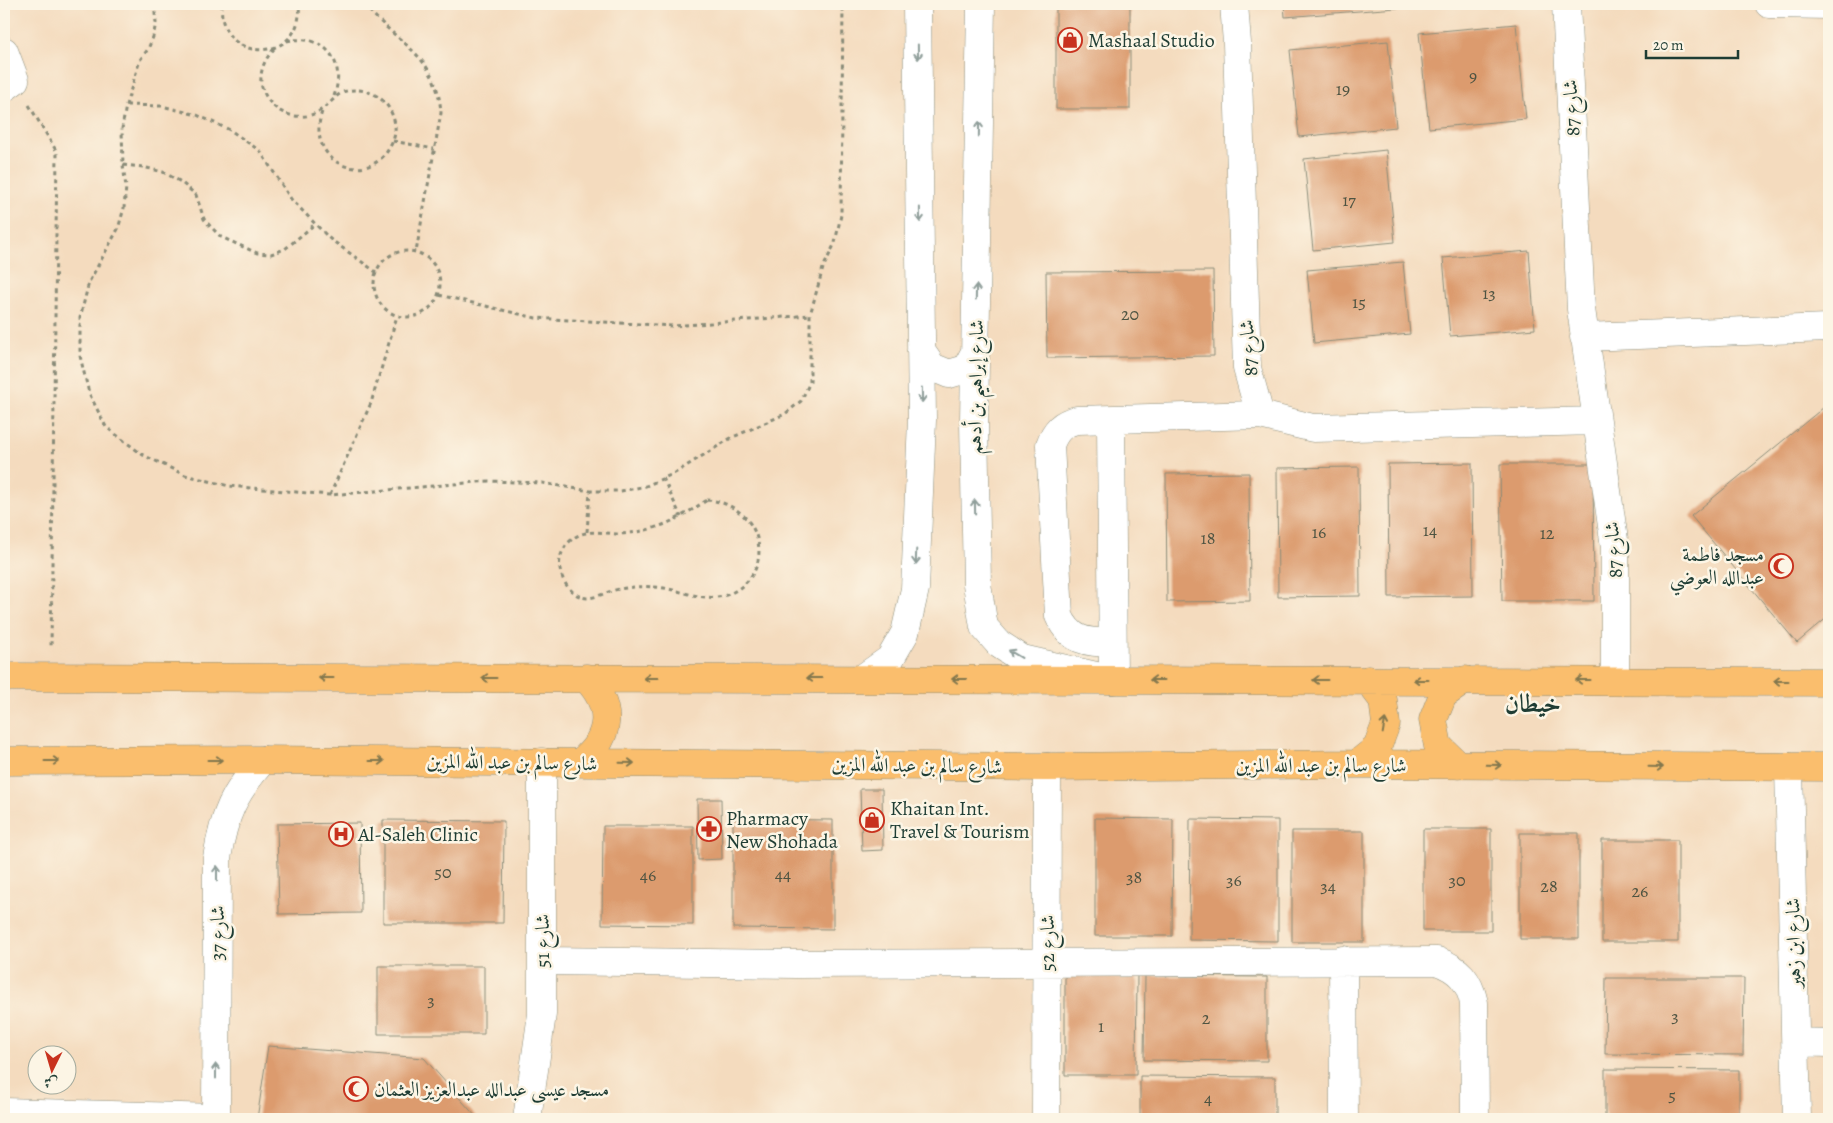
<svg xmlns="http://www.w3.org/2000/svg" width="1833" height="1123" font-family="Alegreya,Amiri,serif">
<rect width="100%" height="100%" fill="#fcf5e5"/>
<filter id="ink" filterUnits="userSpaceOnUse"><feTurbulence type="fractalNoise" baseFrequency=".02" numOctaves="2"/><feDisplacementMap in="SourceGraphic" scale="10" xChannelSelector="R" yChannelSelector="G"/><feConvolveMatrix kernelMatrix="1 2 1 2 8 2 1 2 1" color-interpolation-filters="sRGB"/></filter>
<filter id="wash" filterUnits="userSpaceOnUse"><feTurbulence type="fractalNoise" baseFrequency=".0096" numOctaves="4" result="noise"/><feDisplacementMap in="SourceGraphic" scale="20" xChannelSelector="R" yChannelSelector="G"/><feGaussianBlur stdDeviation="1.12" result="paint"/><feColorMatrix in="noise" values="0 0 0 0 0 0 0 0 0 0 0 0 0 0 0 0 0 1.4 0 .05"/><feComposite in="paint" operator="in"/></filter>
<g filter="url(#wash)">
<rect width="100%" height="100%" fill="#f4dbbe"/>
<g id="blocks">
<path fill="#dc9b6e" d="M1056,4H1130V109H1056Z
M1284,4H1433V5L1285,17Z
M1516,24L1526,119L1429,128L1419,33Z
M1388,41L1396,127L1299,137L1290,50Z
M1386,150L1395,242L1313,250L1304,159Z
M1529,251L1535,329L1450,336L1443,258Z
M1403,262L1410,334L1314,343L1307,270Z
M1213,271L1214,356L1047,358L1046,272Z
M1829,403V616L1797,643L1691,516Z
M1472,463L1473,596L1389,597L1388,464Z
M1500,464H1593L1594,601H1502Z
M1359,467L1360,596L1278,597L1277,468Z
M1249,473L1250,601L1167,602L1166,474Z
M860,789H882L883,850L862,851Z
M697,799H721L722,859L698,860Z
M1095,818L1173,819L1172,936H1095Z
M733,819L833,820V929L733,928Z
M1190,819L1278,820V941L1189,940Z
M383,820L504,821L503,923H383Z
M360,823L361,913L279,914L277,824Z
M603,826H693V925L602,924Z
M1423,829H1491V931H1423Z
M1292,831H1364V942H1292Z
M1520,833H1579V939H1520Z
M1602,840H1678V942H1602Z
M378,966H484V1034H378Z
M1065,976H1137L1136,1075H1065Z
M1145,976L1267,977V1061L1144,1060Z
M1606,978H1744L1743,1055L1605,1054Z
M268,1046L424,1058L478,1119H257Z
M1605,1069L1739,1070V1119H1605Z
M1140,1076L1275,1077V1119H1140Z"/>
</g>
</g>
<g filter="url(#ink)">
<use href="#blocks" fill-opacity="0" stroke="#8a8c79" stroke-width="1"/>
<g fill="none" stroke-linecap="round" stroke-linejoin="round">
<defs>
<path id="minor" d="M981,4L974,422L977,584L984,627L999,644L1022,659L1113,680L1111,420
M1234,4L1237,43L1247,368L1260,415
M1566,4L1581,309L1615,547V681
M1769,4L1829,5
M4,51L15,80L4,88
M1584,337L1829,328
M921,351L932,367L949,374L966,369L975,352
M1112,643C1087,642 1071,642 1059,616L1050,445C1055,431 1062,423 1077,420L1260,415L1313,428L1596,421
M863,678L890,659L905,633L915,589L922,420L917,4
M1789,767L1797,1119
M1343,960L1344,1119
M543,961L796,964L1437,961C1459,969 1469,980 1474,1003L1475,1119
M1796,1042L1829,1043
M4,1112L216,1118
M216,1119L217,858C224,814 234,793 263,760
M527,1119L542,1014V762
M1046,1119L1047,767"/>
<path id="major" d="M4,677L1829,682
M4,761L263,760L1047,767L1357,764L1829,767
M581,762C611,737 614,707 586,678
M1357,764L1377,748L1386,724L1383,700L1368,680
M1458,765L1438,746L1433,720L1443,695L1465,680"/>
</defs>
<use href="#minor" stroke="#8a8c79" stroke-width="29"/>
<use href="#major" stroke="#8a8c79" stroke-width="29"/>
<path stroke="#8a8c79" stroke-width="3" stroke-dasharray="4 4" stroke-linecap="butt" d="M154,4L156,23L153,37L148,49L140,60L126,105L122,129L123,165L126,187L124,208L118,229L89,282L80,318V356L89,393L106,427L143,455L185,475L229,486L330,495L489,481L542,483L590,491H621L646,486L675,473L731,438L785,414L801,401L810,382V315L823,268L835,243L841,215L843,4
M222,4C215,64 305,66 299,4
M364,4C397,45 437,53 441,113L416,252
M287,41C324,33 347,61 334,96
M274,49C265,59 260,69 261,83C263,94 270,105 280,111C293,118 310,119 322,109C336,100 337,89 358,90C372,91 385,99 391,112C396,122 397,134 391,145C368,191 302,162 323,109
M29,105L57,152L51,649
M126,105L162,106L197,115L230,130L260,151L291,199L330,239L376,272
M393,141L434,149
M123,165L143,167L163,172L181,182L196,195L204,219L212,228L221,237L257,253L271,254L285,249L315,224
M374 284a33 33 0 1 1 66 0a33 33 0 1 1-66 0Z
M439,295L536,318L673,326L810,315
M663,478L681,517
M330,495L371,403L397,316
M707,500C758,503 779,565 735,591C708,607 682,588 654,587C643,586 630,587 620,589C610,590 597,598 587,598C574,597 564,585 561,573C555,556 568,536 586,533C595,531 606,533 616,534C626,534 640,532 650,529C671,524 689,512 707,500Z
M587,532L590,491"/>
<use href="#minor" stroke="#fff" stroke-width="28"/>
<use href="#major" stroke="#fabe6d" stroke-width="28"/>
</g>
<defs><path id="oneway-shaft" d="M-6 0H5M1.5-3L5.5 0L1.5 3" fill="none" stroke-width="1.6" stroke-linecap="round" stroke-linejoin="round" transform="scale(1.25)"/></defs>
<g stroke="#8f9e9a">
<use href="#oneway-shaft" transform="translate(918 52) rotate(89)"/>
<use href="#oneway-shaft" transform="translate(979 129) rotate(-89)"/>
<use href="#oneway-shaft" transform="translate(920 215) rotate(89)"/>
<use href="#oneway-shaft" transform="translate(976 292) rotate(-89)"/>
<use href="#oneway-shaft" transform="translate(922 395) rotate(89)"/>
<use href="#oneway-shaft" transform="translate(975 507) rotate(-91)"/>
<use href="#oneway-shaft" transform="translate(916 557) rotate(92)"/>
<use href="#oneway-shaft" transform="translate(1015 654) rotate(-149)"/>
<use href="#oneway-shaft" transform="translate(217 873) rotate(-90)"/>
<use href="#oneway-shaft" transform="translate(216 1071) rotate(-90)"/>
</g>
<g stroke="#82774e">
<use href="#oneway-shaft" transform="translate(326 678) rotate(-180)"/>
<use href="#oneway-shaft" transform="translate(489 678) rotate(-180)"/>
<use href="#oneway-shaft" transform="translate(651 678) rotate(180)"/>
<use href="#oneway-shaft" transform="translate(814 678) rotate(180)"/>
<use href="#oneway-shaft" transform="translate(959 679) rotate(-180)"/>
<use href="#oneway-shaft" transform="translate(1157 680) rotate(180)"/>
<use href="#oneway-shaft" transform="translate(1320 680) rotate(180)"/>
<use href="#oneway-shaft" transform="translate(1421 680) rotate(-180)"/>
<use href="#oneway-shaft" transform="translate(1583 680) rotate(-180)"/>
<use href="#oneway-shaft" transform="translate(1781 681) rotate(-180)"/>
<use href="#oneway-shaft" transform="translate(1384 726) rotate(-80)"/>
<use href="#oneway-shaft" transform="translate(215 760)"/>
<use href="#oneway-shaft" transform="translate(52 761)"/>
<use href="#oneway-shaft" transform="translate(377 761)"/>
<use href="#oneway-shaft" transform="translate(627 763) rotate(1)"/>
<use href="#oneway-shaft" transform="translate(1494 765) rotate(1)"/>
<use href="#oneway-shaft" transform="translate(1656 767) rotate(1)"/>
</g>
</g>
<defs>
<symbol id="shop-ring" viewBox="-11 -11 22 22"><circle r="9.5" fill="#fcf5e5" stroke="#c8321e" stroke-width="1.5"/><path d="M-5-2.5h2.3a2.7 3.5 0 0 1 5.4 0H5L5.5 6h-11ZM-1.5-2.5h3a1.5 2.3 0 0 0-3 0Z" fill="#c8321e"/></symbol>
<symbol id="mosque-ring" viewBox="-11 -11 22 22"><circle r="9.5" fill="#fcf5e5" stroke="#c8321e" stroke-width="1.5"/><path d="M3.5-4.9A6 6 0 1 0 3.5 4.9A5 5 0 1 1 3.5-4.9Z" fill="#c8321e"/></symbol>
<symbol id="pharmacy-ring" viewBox="-11 -11 22 22"><circle r="9.5" fill="#fcf5e5" stroke="#c8321e" stroke-width="1.5"/><path d="M-2-6h4v4h4v4h-4v4h-4v-4h-4v-4h4Z" fill="#c8321e"/></symbol>
<symbol id="hospital-ring" viewBox="-11 -11 22 22"><circle r="9.5" fill="#fcf5e5" stroke="#c8321e" stroke-width="1.5"/><path d="M-5-5h3v3.5h4V-5h3V5h-3V1.5h-4V5h-3Z" fill="#c8321e"/></symbol>
</defs>
<g fill-rule="evenodd">
<use href="#shop-ring" x="1056" y="26" width="28" height="28"/>
<use href="#mosque-ring" x="1767" y="552" width="28" height="28"/>
<use href="#shop-ring" x="858" y="806" width="28" height="28"/>
<use href="#pharmacy-ring" x="695" y="815" width="28" height="28"/>
<use href="#hospital-ring" x="327" y="820" width="28" height="28"/>
<use href="#mosque-ring" x="342" y="1075" width="28" height="28"/>
</g>
<g text-anchor="middle" stroke-width="5" stroke-linejoin="round" paint-order="stroke">
<g font-size="18" fill="#4e5442">
<text x="1473" y="82">9</text>
<text x="1343" y="95">19</text>
<text x="1349" y="206">17</text>
<text x="1489" y="299">13</text>
<text x="1359" y="308">15</text>
<text x="1130" y="320">20</text>
<text x="1430" y="536">14</text>
<text x="1319" y="538">16</text>
<text x="1547" y="539">12</text>
<text x="1208" y="544">18</text>
<text x="443" y="878">50</text>
<text x="783" y="880">44</text>
<text x="648" y="881">46</text>
<text x="1134" y="883">38</text>
<text x="1234" y="886">36</text>
<text x="1457" y="886">30</text>
<text x="1328" y="892">34</text>
<text x="1549" y="892">28</text>
<text x="1640" y="897">26</text>
<text x="431" y="1006">3</text>
<text x="1675" y="1022">3</text>
<text x="1206" y="1024">2</text>
<text x="1101" y="1032">1</text>
<text x="1672" y="1101">5</text>
<text x="1208" y="1104">4</text>
</g>
<g font-size="20" fill="#1f3d34" stroke="#fcf5e5" text-anchor="start">
<text x="1088" y="47">Mashaal Studio</text>
<text x="1764" y="561" text-anchor="end">مسجد فاطمة<tspan x="1764" dy="23">عبدالله العوضي</tspan></text>
<text x="890" y="815">Khaitan Int.<tspan x="890" dy="23">Travel &amp; Tourism</tspan></text>
<text x="726" y="825">Pharmacy<tspan x="726" dy="23">New Shohada</tspan></text>
<text x="358" y="841">Al-Saleh Clinic</text>
<text x="374" y="1096">مسجد عيسى عبدالله عبدالعزيز العثمان</text>
</g>
<g font-size="20" fill="#1f3d34" stroke="#fcf5e5">
<text transform="translate(1571 108) rotate(-93)" y="7">شارع 87</text>
<text transform="translate(1248 348) rotate(-95)" y="7">شارع 87</text>
<text transform="translate(975 387) rotate(-89)" y="7">شارع إبراهيم بن أدهم</text>
<text transform="translate(1613 550) rotate(-94)" y="7">شارع 87</text>
<text transform="translate(512 762) rotate(1)" y="7">شارع سالم بن عبد الله المزين</text>
<text transform="translate(917 765) rotate(1)" y="7">شارع سالم بن عبد الله المزين</text>
<text x="1321" y="772">شارع سالم بن عبد الله المزين</text>
<text transform="translate(217 933) rotate(-90)" y="7">شارع 37</text>
<text transform="translate(542 941) rotate(-90)" y="7">51 شارع</text>
<text transform="translate(1047 943) rotate(-90)" y="7">شارع 52</text>
<text transform="translate(1793 943) rotate(-91)" y="7">شارع ابن زهير</text>
</g>
<g font-size="25" font-weight="bold" fill="#1f3d34" stroke="#fcf5e5">
<text x="1533" y="712">خيطان</text>
</g>
</g>
<rect width="1833" height="1123" fill="none" stroke="#fcf5e5" stroke-width="20"/>
<g transform="translate(52 1070) rotate(185)"><circle r="24" fill="#fcf5e5" stroke="#a4ab9e"/>
<path d="M0-4L9 19L0 12L-9 19Z" fill="#c8321e"/>
<text y="-8" font-size="14" font-weight="bold" text-anchor="middle" fill="#1f3d34">ش</text>
</g>
<path d="M1646 50v8h92v-8" fill="none" stroke="#1f3d34" stroke-width="2.5"/>
<text x="1653" y="50" font-size="15" fill="#1f3d34" stroke="#fcf5e5" stroke-width="4" paint-order="stroke">20 m</text>
</svg>
